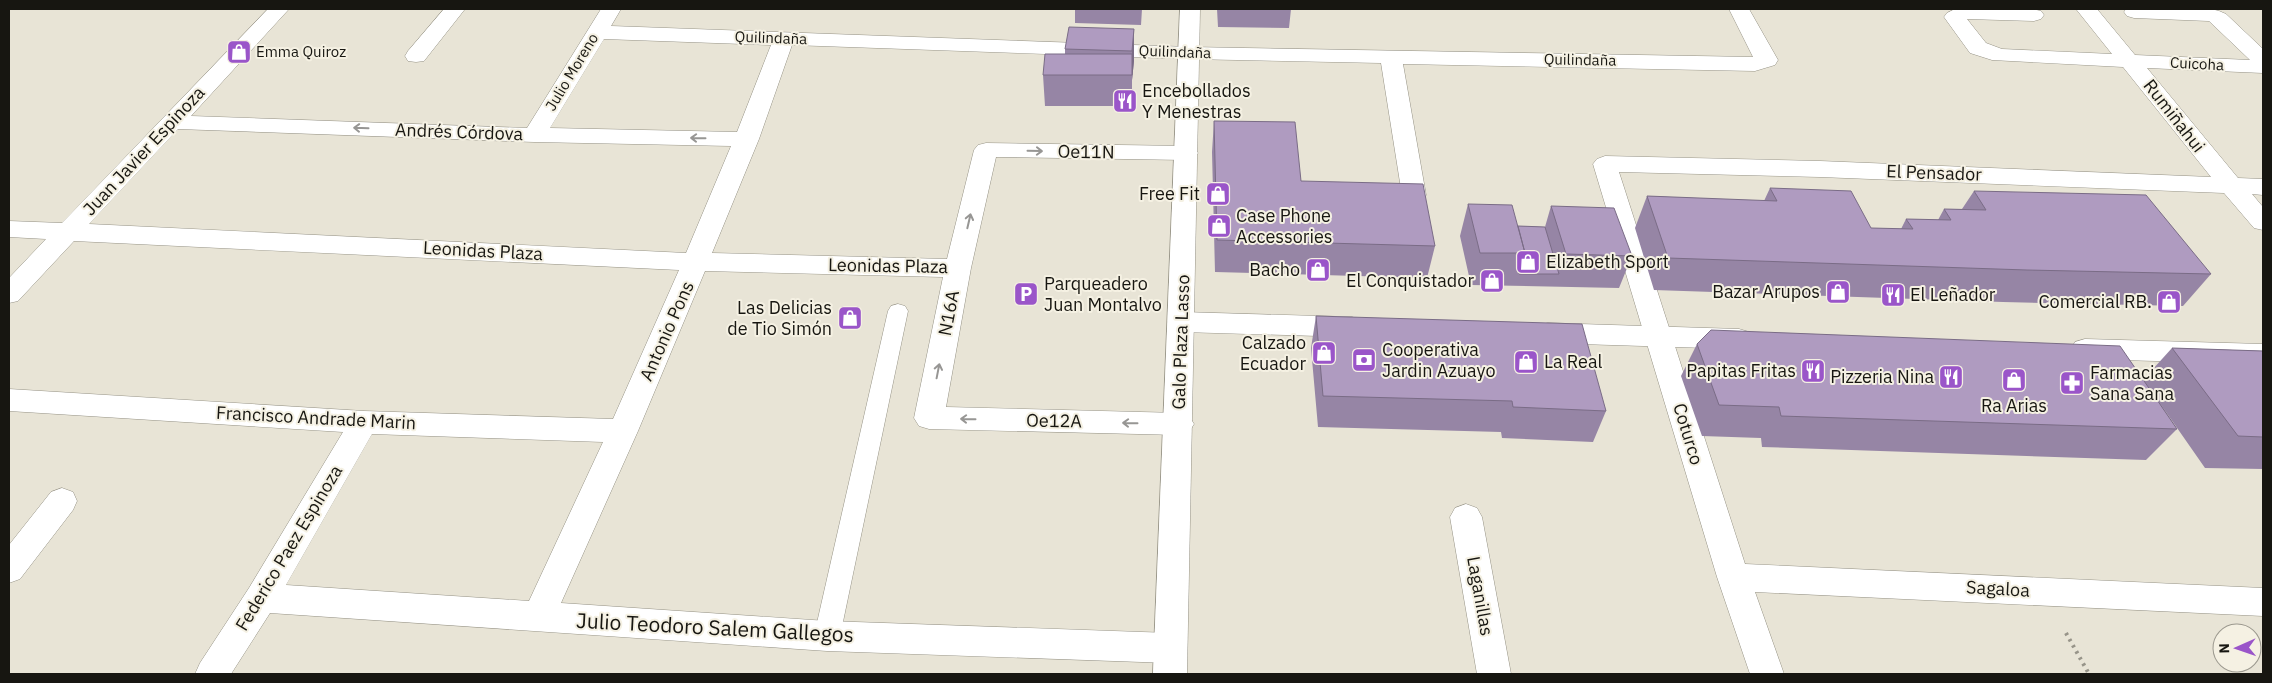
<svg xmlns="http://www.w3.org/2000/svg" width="2272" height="683" font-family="'IBM Plex Sans',sans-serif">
<rect width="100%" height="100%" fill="#e8e4d6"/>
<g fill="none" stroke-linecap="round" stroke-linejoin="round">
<defs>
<path id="service" d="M898,304L905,306L908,311L840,636L836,644L827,648L818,644L814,636L888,311L891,306Z"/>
<path id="minor" d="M268,9H289L191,116L527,128L601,9H621L611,26L1189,47L1753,57L1729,9H1749L1778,60L1775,65L1755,71L1403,64L1426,195L1423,201L1414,203L1405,201L1402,195L1381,63L1189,59L792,45L759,139L712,253L947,259L974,150L978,145L986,143L1186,146L1194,148L1198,153L1194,158L1186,160L996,157L971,268L946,407L1179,413L1189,416L1194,424L1189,432L1179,435L929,429L919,426L914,418L943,277L705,271L638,431L561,603L827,621L1170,633L1182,637L1187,648L1182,659L1170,663L827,651L270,613L231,674H195L200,663L249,588L343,432L9,411V389L364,411L613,419L679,270L74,241L18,301L9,303V278L46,239L9,237V221L62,223ZM604,39L771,45L737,132L550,128ZM178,129L534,142L731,146L686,253L89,224ZM372,434L603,442L529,601L286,585Z
M444,9H465L424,61L416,62L408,61L405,56L408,51Z
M1955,9H2032L2041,11L2044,15L2041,19L2034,21L1967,19L1986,43L2002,49L2112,54L2076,9H2097L2135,55L2250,60L2209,21L2134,18L2127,16L2124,12L2126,9H2211L2219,11L2226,14L2263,49V73L2147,68L2238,178L2263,179V195L2252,194L2263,207V230L2254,228L2224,193L1820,177L1619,172L1745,564L2263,588V616L1755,592L1784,674H1750L1717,577L1593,164L1597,159L1605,156L1820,161L2211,177L2123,67L1992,60L1970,53L1944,17L1947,13Z
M62,488L73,492L77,501L73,510L20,579L9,583V545L51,492Z
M1466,504L1477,508L1482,517L1511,674H1477L1450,517L1455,508Z"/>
<path id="tertiary" d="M1180,9H1200L1187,674H1153Z"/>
<path id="secondary" d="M1182,312L1352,317L1362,320L1366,327L1362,334L1352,337L1182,332L1172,329L1168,322L1172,315Z
M1548,323L1739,329L1749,332L1753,339L1749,346L1739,349L1548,343L1538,340L1534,333L1538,326Z
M2085,339L2263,344V364L2085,359L2075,356L2071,349L2075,342Z"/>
</defs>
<use href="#service" stroke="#959285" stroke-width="1"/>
<use href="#minor" stroke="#959285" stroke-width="1"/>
<use href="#tertiary" stroke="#959285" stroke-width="1"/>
<use href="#secondary" stroke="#959285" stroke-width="1"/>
<path stroke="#979489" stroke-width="4" stroke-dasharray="2.5 4.5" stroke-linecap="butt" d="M2066,633L2089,674"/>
<use href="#service" fill="#fff" fill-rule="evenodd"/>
<use href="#minor" fill="#fff" fill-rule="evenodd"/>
<use href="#tertiary" fill="#fff" fill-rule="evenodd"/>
<use href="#secondary" fill="#fff" fill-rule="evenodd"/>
</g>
<path fill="#9685a5" d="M1075,9H1142L1141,25L1075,23Z
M1217,9H1291L1289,28L1218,27Z
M1134,29V61L1132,80V106H1045L1043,75L1065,54V49Z
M1214,121L1301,181L1435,246L1427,278L1215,272L1212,152Z
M1770,188L1871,228L1901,229L1906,219L1938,220L1944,209H1962L1974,191L2211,274L2183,306L2003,302L1654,290L1635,228L1647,196L1764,201Z
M1468,204L1518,226L1545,227L1551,206L1632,256L1619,288L1471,285L1460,236Z
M1316,316L1606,411L1593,442L1502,438L1501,432L1318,427L1311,348Z
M1697,344L2143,380L2172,348L2263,351V469L2205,468L2159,402L2177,429L2146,460L1762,447L1761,438L1702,436L1681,376Z"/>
<path fill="#7a6c86" d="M1134,29V61L1132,80V106V51Z"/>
<path fill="#af9bc0" stroke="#7a6c86" d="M1069,27L1134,29L1132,51L1065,49Z
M1045,54H1132V75H1043Z
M1214,121L1295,122L1301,181L1423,184L1435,246L1217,240Z
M1770,188L1851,191L1871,228L1913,229L1906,219L1951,220L1944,209L1986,210L1974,191L2146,195L2211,274L2027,270L1668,258L1647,196L1777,201Z
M1468,204L1512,205L1525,253H1480Z
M1551,206L1614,208L1632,256L1566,254Z
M1518,226L1545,227L1559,274H1519L1525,253Z
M1316,316L1582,324L1606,411L1513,407L1512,401L1323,396Z
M1711,330L2120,346L2177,429L1781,416L1779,407L1719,405L1697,344Z
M2172,348L2263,351V437L2238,436Z"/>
<defs><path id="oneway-shaft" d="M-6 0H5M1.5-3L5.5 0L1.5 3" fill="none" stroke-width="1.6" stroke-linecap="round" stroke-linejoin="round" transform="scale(1.25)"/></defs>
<g stroke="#979694">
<use href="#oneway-shaft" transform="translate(361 128) rotate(-178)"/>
<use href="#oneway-shaft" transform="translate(698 138) rotate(-179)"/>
<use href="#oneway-shaft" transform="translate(1035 151) rotate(1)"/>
<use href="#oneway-shaft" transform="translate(969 221) rotate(-77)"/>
<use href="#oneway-shaft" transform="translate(938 371) rotate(-79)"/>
<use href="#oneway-shaft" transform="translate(968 419) rotate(-179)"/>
<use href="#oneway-shaft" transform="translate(1130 423) rotate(-179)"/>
</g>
<defs>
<symbol id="shop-square" viewBox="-11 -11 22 22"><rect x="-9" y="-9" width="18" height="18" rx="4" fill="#9a55c9" stroke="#f5f1e3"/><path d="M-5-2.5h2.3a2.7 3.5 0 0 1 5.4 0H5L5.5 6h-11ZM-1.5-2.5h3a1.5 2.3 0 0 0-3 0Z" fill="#fff"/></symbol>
<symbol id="restaurant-square" viewBox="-11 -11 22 22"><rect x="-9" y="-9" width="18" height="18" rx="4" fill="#9a55c9" stroke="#f5f1e3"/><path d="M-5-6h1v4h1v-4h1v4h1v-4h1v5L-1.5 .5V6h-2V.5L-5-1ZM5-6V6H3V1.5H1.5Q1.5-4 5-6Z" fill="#fff"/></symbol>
<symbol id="parking-square" viewBox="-11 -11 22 22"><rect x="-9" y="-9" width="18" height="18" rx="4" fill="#9a55c9" stroke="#f5f1e3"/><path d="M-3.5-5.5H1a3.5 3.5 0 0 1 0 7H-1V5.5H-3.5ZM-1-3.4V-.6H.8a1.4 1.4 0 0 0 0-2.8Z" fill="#fff"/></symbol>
<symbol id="bank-square" viewBox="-11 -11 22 22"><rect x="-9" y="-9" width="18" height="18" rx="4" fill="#9a55c9" stroke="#f5f1e3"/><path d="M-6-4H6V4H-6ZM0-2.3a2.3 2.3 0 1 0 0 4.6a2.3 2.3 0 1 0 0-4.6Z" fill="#fff"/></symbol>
<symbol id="pharmacy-square" viewBox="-11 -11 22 22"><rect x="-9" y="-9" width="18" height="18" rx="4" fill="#9a55c9" stroke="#f5f1e3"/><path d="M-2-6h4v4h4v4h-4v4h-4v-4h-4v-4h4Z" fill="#fff"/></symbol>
</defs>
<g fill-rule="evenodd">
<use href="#shop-square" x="225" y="38" width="28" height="28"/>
<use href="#restaurant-square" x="1111" y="87" width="28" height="28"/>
<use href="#shop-square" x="1204" y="180" width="28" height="28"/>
<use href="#shop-square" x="1205" y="212" width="28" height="28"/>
<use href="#shop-square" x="1514" y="248" width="28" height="28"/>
<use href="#shop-square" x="1304" y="256" width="28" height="28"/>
<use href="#shop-square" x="1478" y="267" width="28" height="28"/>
<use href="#shop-square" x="1824" y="278" width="28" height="28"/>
<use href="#parking-square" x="1012" y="280" width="28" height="28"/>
<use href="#restaurant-square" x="1879" y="281" width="28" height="28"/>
<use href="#shop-square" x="2155" y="288" width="28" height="28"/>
<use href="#shop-square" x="836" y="304" width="28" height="28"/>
<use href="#shop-square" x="1310" y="339" width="28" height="28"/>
<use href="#bank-square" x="1350" y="346" width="28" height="28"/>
<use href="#shop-square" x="1512" y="348" width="28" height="28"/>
<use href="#restaurant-square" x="1799" y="357" width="28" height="28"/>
<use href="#restaurant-square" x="1937" y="363" width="28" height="28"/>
<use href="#shop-square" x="2000" y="366" width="28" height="28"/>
<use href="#pharmacy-square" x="2058" y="369" width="28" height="28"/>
</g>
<g text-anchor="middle" stroke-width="4" stroke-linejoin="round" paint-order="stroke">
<g font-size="15" fill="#171611" stroke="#f5f1e3">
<text transform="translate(771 38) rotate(2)" y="5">Quilindaña</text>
<text transform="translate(1175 52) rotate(2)" y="5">Quilindaña</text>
<text transform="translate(1580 60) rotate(1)" y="5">Quilindaña</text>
<text transform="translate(2197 64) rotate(3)" y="5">Cuicoha</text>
<text transform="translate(572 72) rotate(-59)" y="5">Julio Moreno</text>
</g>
<g font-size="15" fill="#171611" stroke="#f5f1e3" text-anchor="start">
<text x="256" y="57">Emma Quiroz</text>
</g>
<g font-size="18" fill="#171611" stroke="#f5f1e3" text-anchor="end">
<text x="1142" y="97" text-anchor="start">Encebollados<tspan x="1142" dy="21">Y Menestras</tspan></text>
<text x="1200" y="200">Free Fit</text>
<text x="1236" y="222" text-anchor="start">Case Phone<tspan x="1236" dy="21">Accessories</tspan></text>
<text x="1546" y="268" text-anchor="start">Elizabeth Sport</text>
<text x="1300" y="276">Bacho</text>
<text x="1474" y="287">El Conquistador</text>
<text x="1044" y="290" text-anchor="start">Parqueadero<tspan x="1044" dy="21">Juan Montalvo</tspan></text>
<text x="1820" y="298">Bazar Arupos</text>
<text x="1910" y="301" text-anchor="start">El Leñador</text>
<text x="2152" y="308">Comercial RB.</text>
<text x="832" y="314">Las Delicias<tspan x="832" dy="21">de Tio Simón</tspan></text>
<text x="1306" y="349">Calzado<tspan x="1306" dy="21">Ecuador</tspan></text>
<text x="1382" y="356" text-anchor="start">Cooperativa<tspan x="1382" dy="21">Jardin Azuayo</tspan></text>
<text x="1544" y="368" text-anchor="start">La Real</text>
<text x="1796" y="377">Papitas Fritas</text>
<text x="2090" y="379" text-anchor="start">Farmacias<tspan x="2090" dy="21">Sana Sana</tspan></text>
<text x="1934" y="383">Pizzeria Nina</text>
<text x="2014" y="412" text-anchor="middle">Ra Arias</text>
</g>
<g font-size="18" fill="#171611" stroke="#f5f1e3">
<text transform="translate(2174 116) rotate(52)" y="6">Rumiñahui</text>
<text transform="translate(459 132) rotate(2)" y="6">Andrés Córdova</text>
<text transform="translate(144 151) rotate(-47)" y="6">Juan Javier Espinoza</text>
<text transform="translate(1086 152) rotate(1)" y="6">Oe11N</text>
<text transform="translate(1934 173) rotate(2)" y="6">El Pensador</text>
<text transform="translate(483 251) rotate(3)" y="6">Leonidas Plaza</text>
<text transform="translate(888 266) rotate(1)" y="6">Leonidas Plaza</text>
<text transform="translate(949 313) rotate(-79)" y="6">N16A</text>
<text transform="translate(667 331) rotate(-66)" y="6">Antonio Pons</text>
<text transform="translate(1181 342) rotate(-88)" y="6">Galo Plaza Lasso</text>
<text transform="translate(316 418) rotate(3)" y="6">Francisco Andrade Marin</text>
<text transform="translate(1054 421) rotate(1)" y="6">Oe12A</text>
<text transform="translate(1688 434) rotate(73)" y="6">Coturco</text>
<text transform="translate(289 548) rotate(-59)" y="6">Federico Paez Espinoza</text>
<text transform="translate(1998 589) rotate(3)" y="6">Sagaloa</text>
<text transform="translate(1480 596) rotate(80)" y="6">Laganillas</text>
</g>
<g font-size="21" fill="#171611" stroke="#f5f1e3">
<text transform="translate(715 628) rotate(3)" y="7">Julio Teodoro Salem Gallegos</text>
</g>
</g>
<rect width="2272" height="683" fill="none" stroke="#171611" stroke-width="20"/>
<g transform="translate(2237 648) rotate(268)"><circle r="24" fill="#f5f1e3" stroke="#9c998f"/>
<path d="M0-4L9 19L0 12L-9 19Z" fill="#9a55c9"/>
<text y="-8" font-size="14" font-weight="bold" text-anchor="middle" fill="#171611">N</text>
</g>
</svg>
